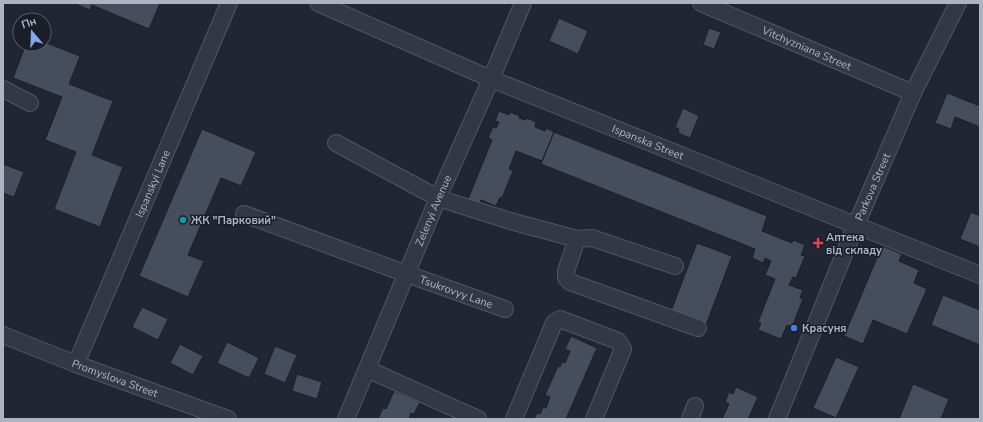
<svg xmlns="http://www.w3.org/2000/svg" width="983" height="422" font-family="'Nunito Sans',sans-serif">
<rect width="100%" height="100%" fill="#202733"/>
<path fill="#464e5d" stroke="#1b202a" d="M73,3H160L149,29L92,5L90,10Z
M559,18L588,31L578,54L549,41Z
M709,28L721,32L714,49L703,45Z
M44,42L80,56L69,84L113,101L92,155L123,167L100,227L54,209L76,152L45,140L62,97L13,78L26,44H44Z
M947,93L980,106V127L955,117L951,129L935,123Z
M683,108L699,116L690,138L678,133L679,129L675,127Z
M499,111L509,115L510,112L520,116L519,118L526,120L527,118L536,122L535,127L545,131L546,128L554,132L542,161L516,151L509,169L513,171L502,198L500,197L496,206L481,200L479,204L468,199L492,140L488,138L493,127L496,128L499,122L495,121Z
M202,129L256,152L241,186L221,178L188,255L204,261L188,297L139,276Z
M554,132L767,216L762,231L792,243L793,240L805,245L801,255L805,256L796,278L793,277L789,285L803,290L800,298L803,299L792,327L787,325L781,339L758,330L761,323L758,322L775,279L765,275L771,261L765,258L763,263L752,258L755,249L541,164Z
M3,164L24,172L14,197L3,193Z
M971,212L980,216V247L960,239Z
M697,243L732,256L706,325L671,311Z
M882,246L902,254L899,261L919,270L914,283L927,289L907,334L873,320L863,344L844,336Z
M943,295L980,310V345L931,325Z
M142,307L168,319L158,340L132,327Z
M571,336L597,348L566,419H534L537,413L540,414L543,407L546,408L550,397L545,395L558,366L560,367L562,362L565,363L570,351L565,349Z
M227,342L259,358L249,378L217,363Z
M180,344L203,356L193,375L170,363Z
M275,346L297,355L285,383L264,374Z
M836,357L859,367L836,418L813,408Z
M297,374L322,382L317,399L292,391Z
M913,384L949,399L941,419H899Z
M736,387L758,397L748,419H722L729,404L725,402L729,392L733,394Z
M394,391L420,402L414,414L411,413L409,419H378L383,408L386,409Z"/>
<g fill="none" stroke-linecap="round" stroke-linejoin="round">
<defs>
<g id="minor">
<path id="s1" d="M318,3L491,79L980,275"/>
<path id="s2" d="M701,3L913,93"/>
<path d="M3,89L30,103"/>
<path d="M336,143L438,198L510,221L577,239L592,238L675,266"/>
<path id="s3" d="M244,214L407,274L505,309"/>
<path d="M577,239L566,271V278L570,282L698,328"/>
<path id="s4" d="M3,335L76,364L228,419"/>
<path id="s5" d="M76,364L229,3"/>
<path d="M367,369L478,419"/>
<path id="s6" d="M346,419L438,198L491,79L523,3"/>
<path d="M514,419L554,323L560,319L618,341L623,349L594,419"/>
<path d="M690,419L695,406"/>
<path id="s7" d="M777,419L856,225L913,93L958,3"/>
</g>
</defs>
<use href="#minor" stroke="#515662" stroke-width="18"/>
<use href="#minor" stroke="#333944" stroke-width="16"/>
</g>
<circle fill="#0f9aa8" stroke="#191e28" stroke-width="1.5" cx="183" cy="220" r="4"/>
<path fill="#e0444e" stroke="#191e28" stroke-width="1.5" d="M816 237h4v4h4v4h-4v4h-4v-4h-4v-4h4z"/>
<circle fill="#3f7fe0" stroke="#191e28" stroke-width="1.5" cx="794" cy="328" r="4"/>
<g text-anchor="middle" stroke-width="3" stroke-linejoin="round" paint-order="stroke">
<g font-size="11" fill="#adb3c1" stroke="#191e28">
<text dy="4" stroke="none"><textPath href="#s2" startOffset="115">Vitchyzniana Street</textPath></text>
<text dy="4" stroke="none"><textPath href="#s1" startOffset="358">Ispanska Street</textPath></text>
<text dy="4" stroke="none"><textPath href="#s5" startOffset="196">Ispanskyi Lane</textPath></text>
<text dy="4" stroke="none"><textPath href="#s7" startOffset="251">Parkova Street</textPath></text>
<text dy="4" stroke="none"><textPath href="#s6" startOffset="226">Zelenyi Avenue</textPath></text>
<text dy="4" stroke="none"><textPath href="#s3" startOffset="226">Tsukrovyy Lane</textPath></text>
<text dy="4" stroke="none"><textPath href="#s4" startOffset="120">Promyslova Street</textPath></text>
</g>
<g font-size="11" font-weight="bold" fill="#adb3c1" stroke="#191e28" text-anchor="start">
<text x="191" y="224">ЖК "Парковий"</text>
<text x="826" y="241">Аптека<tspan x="826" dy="13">від складу</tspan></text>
<text x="802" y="332">Красуня</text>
</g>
</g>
<rect width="983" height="422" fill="none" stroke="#adb3c1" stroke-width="8"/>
<g transform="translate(32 32) rotate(341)"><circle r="19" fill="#191e28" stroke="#545a65"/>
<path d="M0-3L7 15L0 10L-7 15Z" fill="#85a6ee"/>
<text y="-6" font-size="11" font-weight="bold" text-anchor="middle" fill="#adb3c1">Пн</text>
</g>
</svg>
